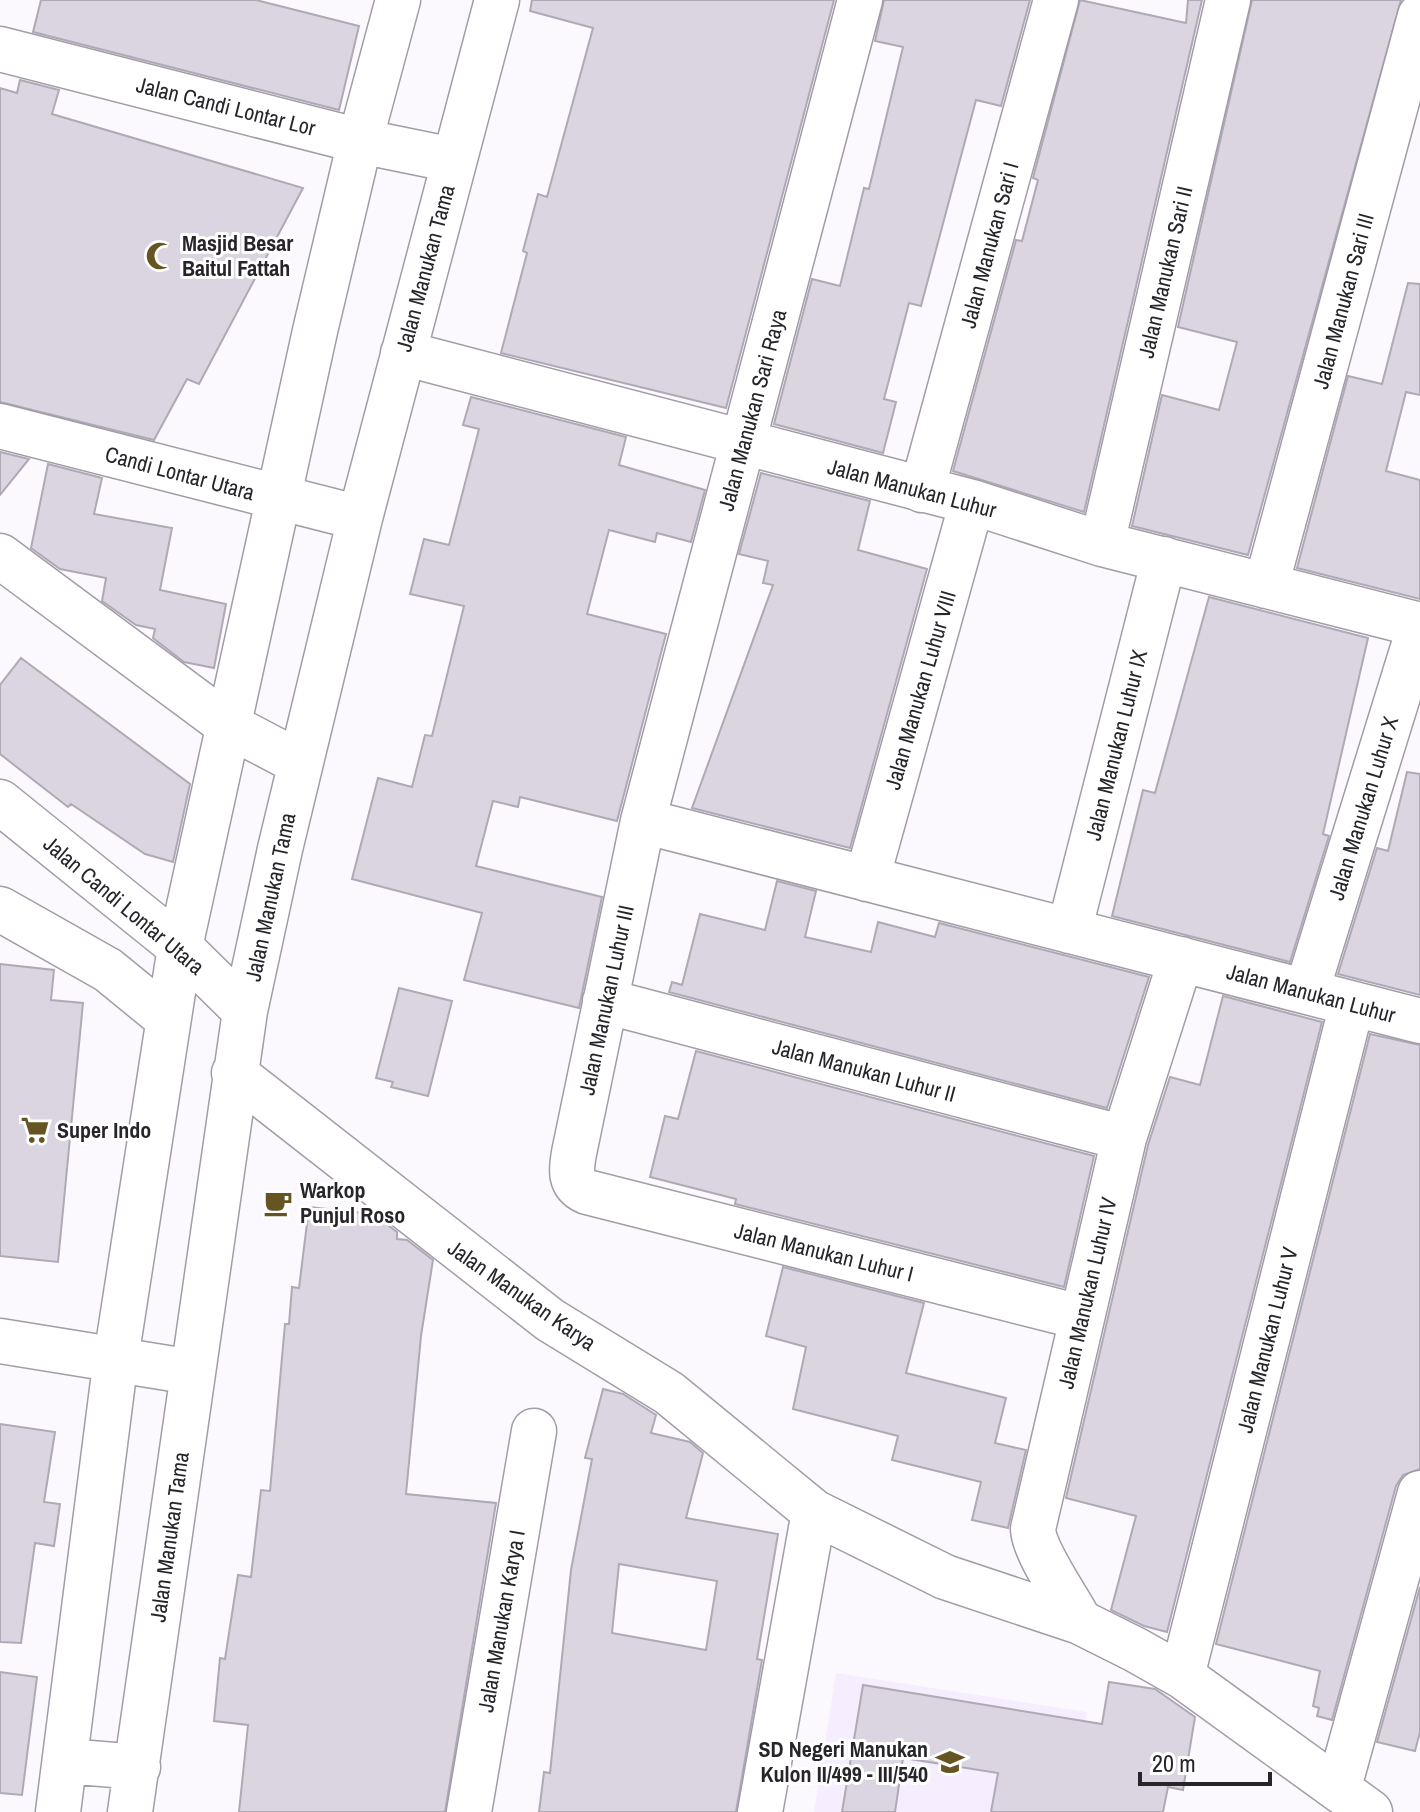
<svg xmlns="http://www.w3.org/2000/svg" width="1420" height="1812" font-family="'Archivo Narrow',sans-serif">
<rect width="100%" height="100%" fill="#fcf9fe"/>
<path fill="#f6eefe" d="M836,1673L1087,1712L1071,1812H814Z"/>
<path fill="#dbd5e1" stroke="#afa9b5" stroke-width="2" fill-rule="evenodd" d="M41,0H256L359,26L339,110L33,32Z
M532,0H834L726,408L501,353L527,253L523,251L538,194L547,197L593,28L530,11Z
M884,0H1030L1001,106L976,100L921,306L909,303L884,399L896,402L883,453L774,424L812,279L840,286L864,188L869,189L903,47L875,41Z
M1080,0L1186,23L1188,0H1202L1084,512L953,471L1016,240L1022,241L1038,180L1033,178Z
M1252,0H1401L1248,555L1132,526L1162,395L1219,410L1237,342L1178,327Z
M20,80L59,90L52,114L303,188L199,384L187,379L154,440L0,402V88L17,93Z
M1408,283L1420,284V395L1406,392L1386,471L1420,480V599L1297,568L1348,376L1382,384Z
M471,397L626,437L619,465L705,490L691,542L657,533L655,542L609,530L587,614L666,634L617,821L520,797L518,807L493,801L476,866L602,897L579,1008L464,980L482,913L352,879L378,778L412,787L425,735L432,736L464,606L410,594L424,539L449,545L479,429L463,425Z
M0,452L29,459L0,495Z
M48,464L102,478L94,514L172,528L160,590L226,604L214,668L184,662L153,638L155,629L136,625L102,601L106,578L60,569L31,548Z
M761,473L870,501L858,550L927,569L850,848L692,808L773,585L763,583L768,561L739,554Z
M1209,597L1368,638L1323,834L1329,836L1290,962L1112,916L1143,790L1155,793Z
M21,658L190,784L173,862L145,854L71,804L68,807L0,754V685Z
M1407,772L1420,774V995L1338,974L1377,848L1388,851Z
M777,881L816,891L805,937L871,952L878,922L935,937L939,923L1149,977L1107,1108L669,992L672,982L682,985L700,914L765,930Z
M0,964L54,970L51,1000L83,1003L58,1262L0,1256Z
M399,988L452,1001L428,1096L391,1087L393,1082L376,1078Z
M1223,996L1322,1022L1167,1632L1144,1626L1111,1610L1136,1516L1066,1498L1148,1145L1170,1077L1200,1085Z
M1370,1034L1420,1045V1469L1403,1475L1396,1486L1332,1720L1317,1716L1319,1708L1313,1706L1320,1671L1216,1644Z
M696,1051L1094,1156L1064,1287L735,1204L736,1199L650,1177L665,1116L678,1119Z
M309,1207L373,1214L397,1232V1239L407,1240L433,1260L421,1336L406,1494L496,1503L445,1812H239L248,1725L214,1721L220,1658L225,1659L238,1575L251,1577L261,1490L270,1491L285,1324H289L292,1287L299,1288Z
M783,1267L924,1303L906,1373L1006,1398L995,1443L1026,1450L1008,1528L972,1520L981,1482L892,1460L898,1436L793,1409L806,1347L766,1336Z
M603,1389L623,1394L656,1415L651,1433L690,1442L703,1453L686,1518L778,1534L757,1659L762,1660L736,1812H539L544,1772L550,1773L571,1570L592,1459L585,1458ZM619,1564L717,1581L706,1650L612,1633Z
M0,1424L55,1432L44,1502L60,1504L54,1546L35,1543L21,1643L0,1642Z
M1420,1587V1732L1415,1751L1377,1742Z
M0,1672L37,1677L22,1795L0,1793Z
M1109,1682L1155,1689L1195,1717L1183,1790L1168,1787L1163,1812H991L998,1773L903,1758L895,1812H842L863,1685L1102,1724Z"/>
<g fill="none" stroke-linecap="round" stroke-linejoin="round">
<defs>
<path id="minor" d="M860,0L643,821L574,1153C571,1170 569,1184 587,1192L1080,1317
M0,49L360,141L453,160
M403,353L972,502L1102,544L1420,625
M0,426L360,518
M922,490L1056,0
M1102,544L1228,0
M0,556L228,725L300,763
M1266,586L1420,16
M0,802L180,947L245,1011
M643,821L1420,1021
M867,879L972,502
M0,909L108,970L168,1019
M1069,931L1164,559
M1307,990L1420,625
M605,1001L1124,1138
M234,1073L550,1320L669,1393L814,1512L945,1577L1080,1622L1136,1650L1182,1676L1370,1812
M0,1341L192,1372
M1080,1622C1067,1597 1034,1552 1033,1529L1124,1138L1181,959
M1182,1676L1352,1004
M66,1761L138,1767
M1339,1787L1420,1493
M58,1812L116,1358L180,947L315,331L360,141L398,0
M130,1812L245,1011L280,849L360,518L497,0
M469,1812L534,1431
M760,1812L814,1512"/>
</defs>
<use href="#minor" stroke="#a29ca8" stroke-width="47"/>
<use href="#minor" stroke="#fff" stroke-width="44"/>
</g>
<defs>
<symbol id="mosque-bare" viewBox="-9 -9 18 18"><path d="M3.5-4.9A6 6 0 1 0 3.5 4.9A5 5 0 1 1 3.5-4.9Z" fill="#665523" stroke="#fff" stroke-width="2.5" paint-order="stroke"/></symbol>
<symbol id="supermarket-bare" viewBox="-9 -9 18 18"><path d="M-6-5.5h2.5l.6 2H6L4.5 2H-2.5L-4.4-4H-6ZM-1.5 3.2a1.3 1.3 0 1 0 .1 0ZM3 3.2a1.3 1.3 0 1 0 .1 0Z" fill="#665523" stroke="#fff" stroke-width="2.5" paint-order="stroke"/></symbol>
<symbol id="cafe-bare" viewBox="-9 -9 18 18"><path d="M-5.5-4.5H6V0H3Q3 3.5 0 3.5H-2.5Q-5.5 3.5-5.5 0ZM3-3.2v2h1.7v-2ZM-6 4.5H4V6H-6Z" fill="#665523" stroke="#fff" stroke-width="2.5" paint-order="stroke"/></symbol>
<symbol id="school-bare" viewBox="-9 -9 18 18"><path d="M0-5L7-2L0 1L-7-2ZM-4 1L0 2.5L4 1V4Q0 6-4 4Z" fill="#665523" stroke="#fff" stroke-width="2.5" paint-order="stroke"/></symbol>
</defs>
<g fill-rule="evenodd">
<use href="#mosque-bare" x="140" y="236" width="40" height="40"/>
<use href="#supermarket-bare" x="15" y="1110" width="40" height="40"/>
<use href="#cafe-bare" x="258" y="1183" width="40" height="40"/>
<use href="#school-bare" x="930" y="1742" width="40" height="40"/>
</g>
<g text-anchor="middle" stroke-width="6" stroke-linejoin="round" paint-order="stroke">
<g font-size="22" fill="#27252a" stroke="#fff">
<text transform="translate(226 106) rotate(14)" y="8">Jalan Candi Lontar Lor</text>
<text transform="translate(989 245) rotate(-75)" y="8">Jalan Manukan Sari I</text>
<text transform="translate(425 268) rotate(-75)" y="8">Jalan Manukan Tama</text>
<text transform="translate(1165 272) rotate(-77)" y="8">Jalan Manukan Sari II</text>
<text transform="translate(1343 301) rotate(-75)" y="8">Jalan Manukan Sari III</text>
<text transform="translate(752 410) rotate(-75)" y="8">Jalan Manukan Sari Raya</text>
<text transform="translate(180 473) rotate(15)" y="8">Candi Lontar Utara</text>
<text transform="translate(912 488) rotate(15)" y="8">Jalan Manukan Luhur</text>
<text transform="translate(920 690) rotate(-74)" y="8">Jalan Manukan Luhur VIII</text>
<text transform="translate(1116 745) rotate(-76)" y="8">Jalan Manukan Luhur IX</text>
<text transform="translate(1363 808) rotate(-73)" y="8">Jalan Manukan Luhur X</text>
<text transform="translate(270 897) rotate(-78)" y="8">Jalan Manukan Tama</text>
<text transform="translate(124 905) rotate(40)" y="8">Jalan Candi Lontar Utara</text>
<text transform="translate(1311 993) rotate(15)" y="8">Jalan Manukan Luhur</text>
<text transform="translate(606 1000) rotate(-78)" y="8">Jalan Manukan Luhur III</text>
<text transform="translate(864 1070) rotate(15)" y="8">Jalan Manukan Luhur II</text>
<text transform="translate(824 1252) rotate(14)" y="8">Jalan Manukan Luhur I</text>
<text transform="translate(1087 1293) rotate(-77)" y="8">Jalan Manukan Luhur IV</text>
<text transform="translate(522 1295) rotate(35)" y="8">Jalan Manukan Karya</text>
<text transform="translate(1267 1340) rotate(-76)" y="8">Jalan Manukan Luhur V</text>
<text transform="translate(169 1537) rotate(-82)" y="8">Jalan Manukan Tama</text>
<text transform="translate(501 1621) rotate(-80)" y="8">Jalan Manukan Karya I</text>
</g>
<g font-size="22" font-weight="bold" fill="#27252a" stroke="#fff" text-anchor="start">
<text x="182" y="251">Masjid Besar<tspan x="182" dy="25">Baitul Fattah</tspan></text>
<text x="57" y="1138">Super Indo</text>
<text x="300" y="1198">Warkop<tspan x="300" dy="25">Punjul Roso</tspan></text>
<text x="928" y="1757" text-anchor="end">SD Negeri Manukan<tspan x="928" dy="25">Kulon II/499 - III/540</tspan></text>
</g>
</g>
<path d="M1140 1772v12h130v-12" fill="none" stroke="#27252a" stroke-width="4"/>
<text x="1152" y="1772" font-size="24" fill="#27252a" stroke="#ffffff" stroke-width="6" paint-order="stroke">20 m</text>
</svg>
